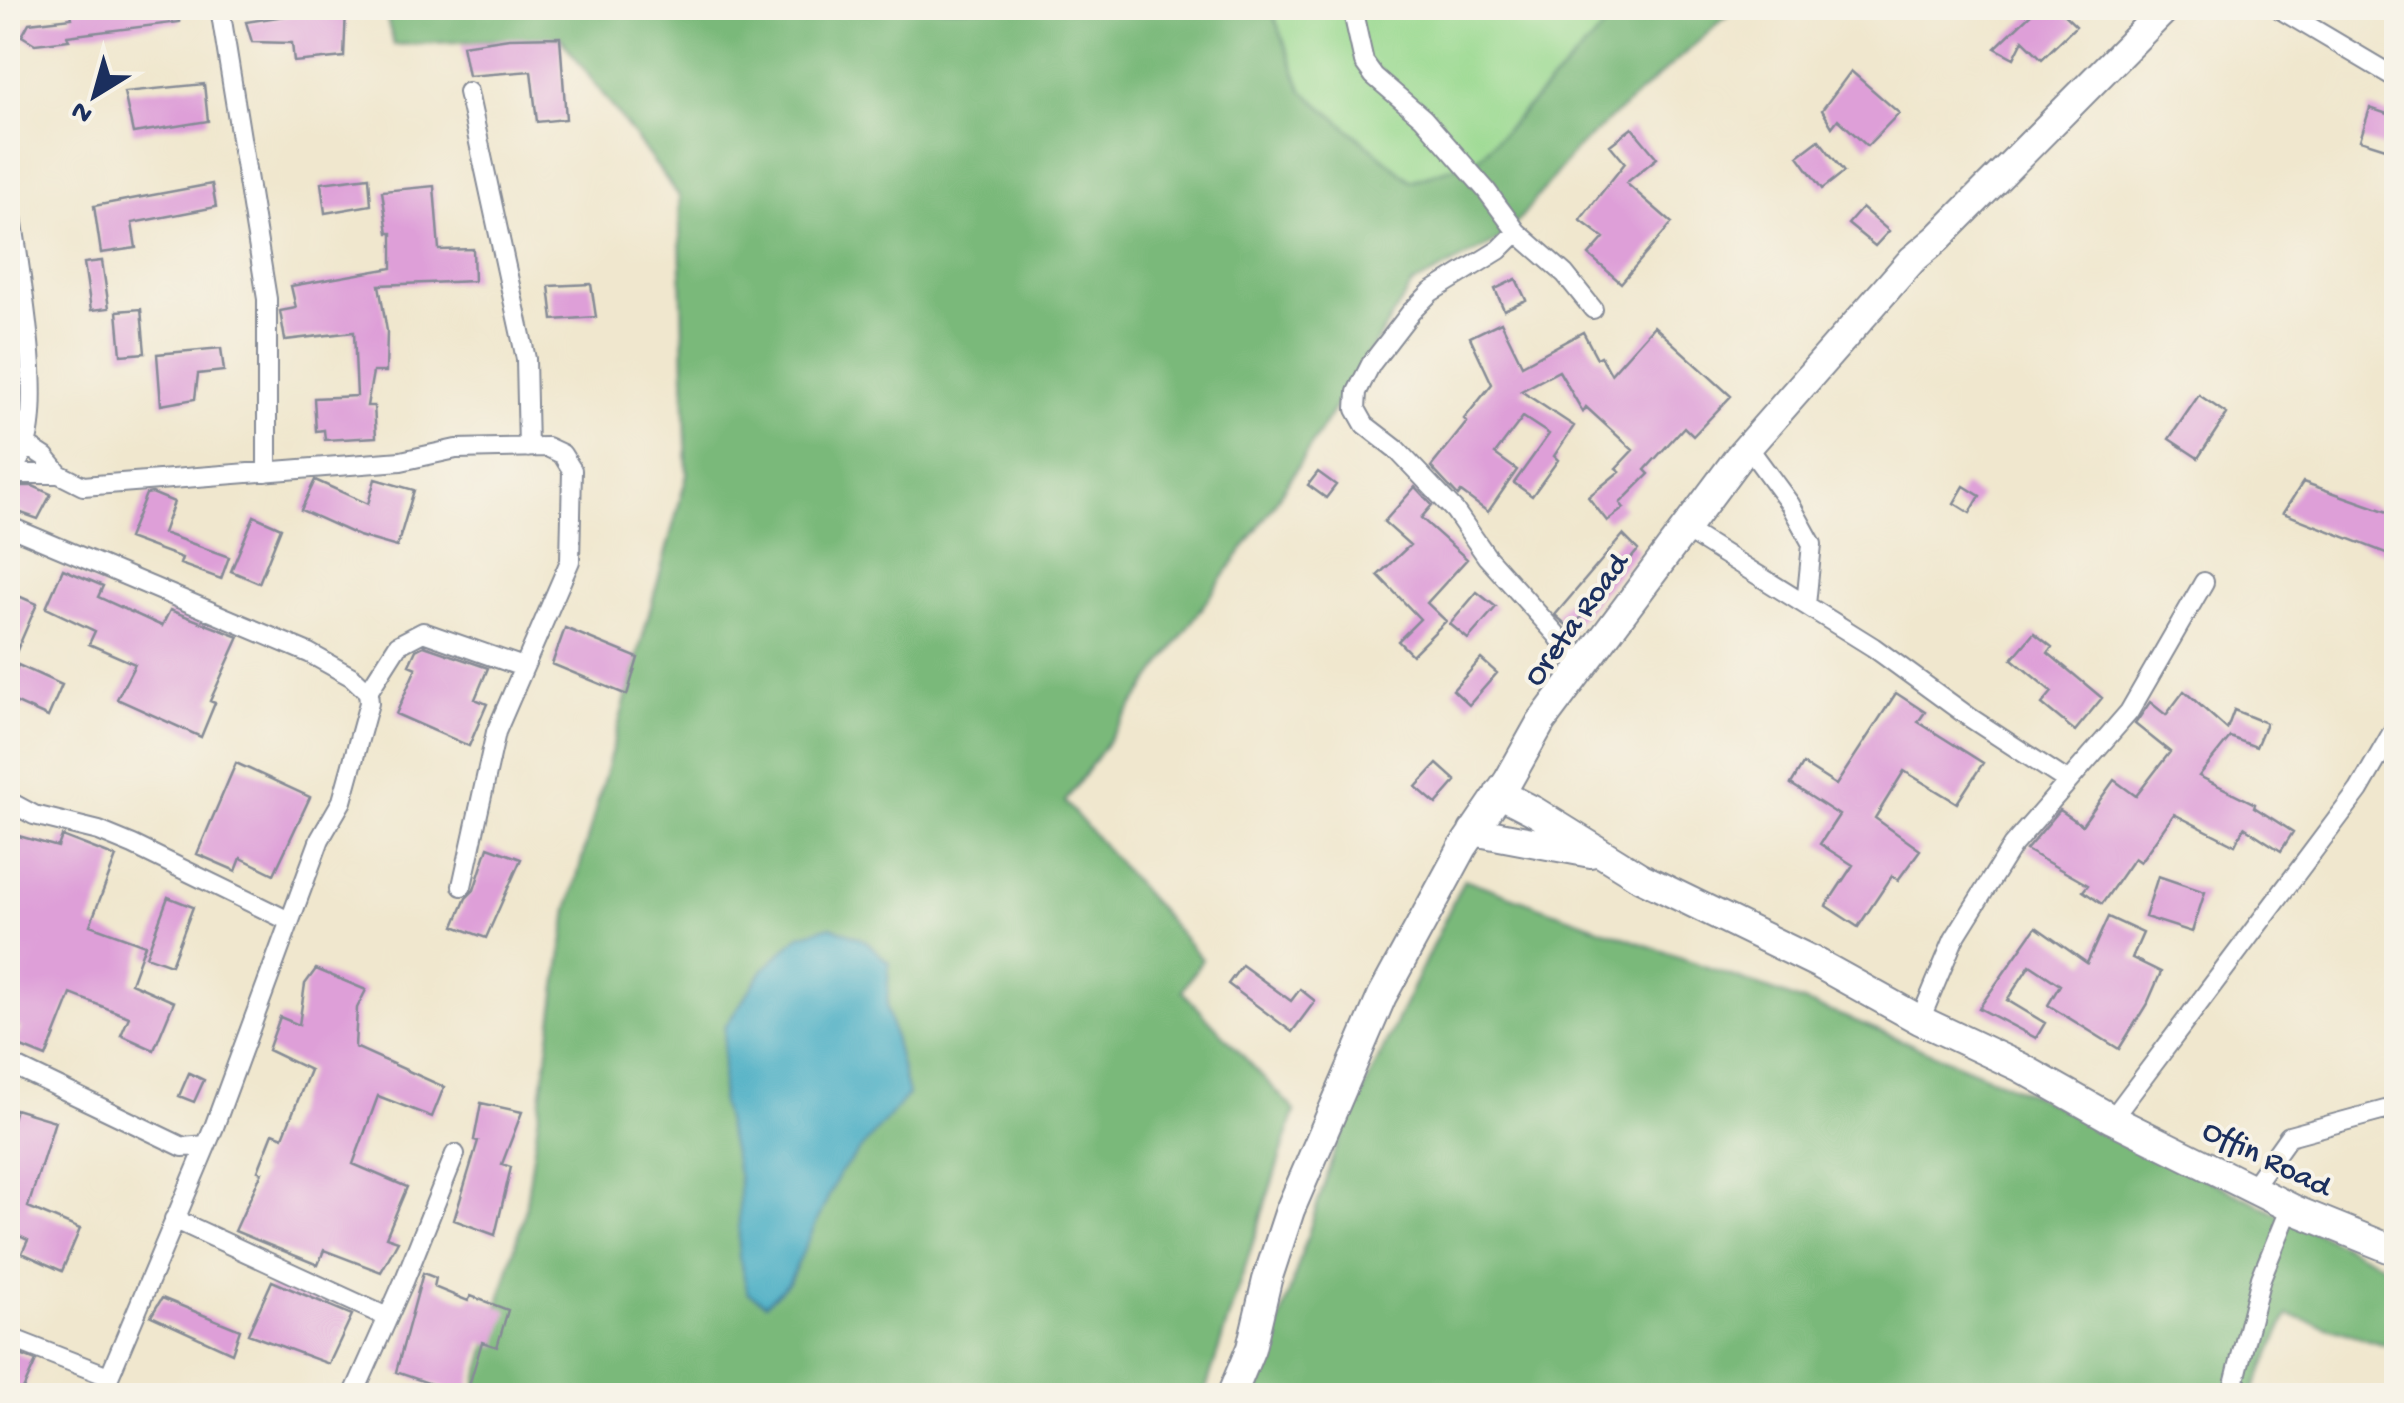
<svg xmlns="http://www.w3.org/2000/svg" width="2404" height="1403" font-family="'Gochi Hand',sans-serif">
<rect width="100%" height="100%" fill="#f7f3e8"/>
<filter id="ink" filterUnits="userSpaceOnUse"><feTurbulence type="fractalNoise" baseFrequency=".01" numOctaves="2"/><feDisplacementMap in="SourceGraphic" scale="20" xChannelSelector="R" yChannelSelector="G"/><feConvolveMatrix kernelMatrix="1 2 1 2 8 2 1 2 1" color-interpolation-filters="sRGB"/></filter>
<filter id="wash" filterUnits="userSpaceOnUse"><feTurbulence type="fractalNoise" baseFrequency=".0048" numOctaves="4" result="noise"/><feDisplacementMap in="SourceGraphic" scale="40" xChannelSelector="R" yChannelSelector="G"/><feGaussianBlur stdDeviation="2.25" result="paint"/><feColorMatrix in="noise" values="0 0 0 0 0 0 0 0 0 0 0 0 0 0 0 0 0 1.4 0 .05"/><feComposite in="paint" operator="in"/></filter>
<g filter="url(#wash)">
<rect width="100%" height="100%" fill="#f0e7ce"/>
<path fill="#99d98f" stroke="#5a8476" stroke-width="2.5" d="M1271,8H1623L1477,160L1410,181L1302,90Z"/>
<path fill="#7ab97a" stroke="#4a746c" stroke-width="2.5" d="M384,8H1271L1302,90L1411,181L1477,160L1623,8H1736L1575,150L1505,237L1412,285L1271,509L1065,802L1202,959L1182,991L1295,1111L1204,1395H473L525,1211L568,910L687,475L679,196L560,37L394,45Z
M1464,879L1853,1020L2033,1095L2396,1271V1320L2386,1345L2288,1315L2251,1395L1256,1396L1334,1153Z"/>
<path fill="#43abc3" stroke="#2f6d90" stroke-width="2.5" d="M831,926L866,941L889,963L887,1008L908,1095L839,1174L789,1282L766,1304L748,1293L739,1257V1178L721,1104L725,1027L764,969L800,935Z"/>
<g id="blocks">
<path fill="#de9fd8" d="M70,8H178L180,22L67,36L69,40L35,44L22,36L29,23L72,18Z
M335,8H346L344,57L294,62L292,43L252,42L246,22Z
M2057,8L2076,26L2042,59L2023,40L2014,58L1995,48L2037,8Z
M560,37L566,119L537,122L531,71L468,76L462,45L509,38Z
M1851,71L1899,113L1867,146L1838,119L1832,127L1822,110Z
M204,84L208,121L133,133L124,92Z
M2370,108L2396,117L2392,150L2360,140Z
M1632,128L1657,158L1626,183L1672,223L1621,283L1589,255L1604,238L1580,220L1625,163L1610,145Z
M1819,140L1844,172L1822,189L1798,156Z
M369,177L371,205L325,213L321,183Z
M212,184L216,207L132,223L136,248L101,253L94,206Z
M434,186L439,250L473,249L474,281L379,285L387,331L386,372H373L367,406H374L376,437L325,440L324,430L316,431L314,398L357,396L354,332L285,340L280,311L296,308L291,286L392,268V233H388L382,191Z
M1862,208L1889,231L1875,246L1848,224Z
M102,261L109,308L91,310L84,263Z
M1516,279L1526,300L1504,310L1495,289Z
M591,284L596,317L553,320L549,286Z
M141,309L145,353L121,355L117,311Z
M1501,322L1522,365L1583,332L1597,358L1601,356L1611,374L1654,326L1731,396L1693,436L1684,427L1645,470L1649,474L1620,503L1624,508L1607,521L1588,497L1620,471L1616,468L1633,450L1586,407L1583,412L1559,371L1521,391L1574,426L1554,456L1558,460L1532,496L1514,483L1549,434L1523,417L1495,454L1517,470L1488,512L1461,492L1458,496L1431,467L1467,422L1464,419L1492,384L1470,337Z
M221,348L224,371L198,374L195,399L161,405L157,354Z
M2199,395L2227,414L2198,458L2169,439Z
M1318,472L1336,485L1326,498L1308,485Z
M375,479L414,490L397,547L359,536L301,510L315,480L368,504Z
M2303,482L2396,515V557L2283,513Z
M20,486H33L51,494L38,519L10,509Z
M1964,486L1980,496L1970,513L1954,503Z
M1415,487L1432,505L1421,518L1467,559L1427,603L1446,621L1412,655L1398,641L1420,619L1378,575L1410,545L1384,522Z
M152,493L174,502L163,533L229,557L221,579L180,564L182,558L128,538L146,494Z
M254,516L281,528L259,583L231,571Z
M1623,535L1638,550L1571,629L1555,615Z
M63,569L103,586L98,597L162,626L170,610L239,637L210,701L215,703L201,737L117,699L135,664L89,644L95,631L46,608Z
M1477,592L1496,607L1468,639L1450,624Z
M16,595L37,604L8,671V615Z
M565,628L638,658L627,695L552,664Z
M2034,633L2052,647L2048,653L2102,698L2075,731L2042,704L2052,692L2012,659Z
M424,646L488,668L475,699L487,704L469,746L396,714L416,668L409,665L416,650Z
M1481,659L1497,673L1469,705L1453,690Z
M18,665L62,685L48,717L8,699V688Z
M2184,691L2227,729L2234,710L2266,723L2256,747L2230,737L2199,776L2255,804L2254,807L2293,832L2281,851L2244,827L2235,845L2174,814L2140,862L2134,858L2102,904L2083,891L2088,885L2026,850L2060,810L2082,825L2114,780L2136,796L2170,752L2135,724L2150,702L2166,715Z
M1896,693L1925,712L1918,722L1983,763L1957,803L1904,771L1875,818L1920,850L1898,880L1892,876L1858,927L1826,906L1853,865L1820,844L1839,815L1791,784L1803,764L1836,785Z
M236,763L310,797L274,874L241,858L236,871L197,854Z
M1437,764L1456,781L1436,804L1416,787Z
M8,833L58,847L62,836L116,857L90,925L145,945L131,983L174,1002L154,1050L121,1035L129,1017L71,994L46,1057L14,1044L21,1028L8,1022Z
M488,847L521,859L486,938L454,926L466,898L474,890Z
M2158,876L2205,892L2192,932L2145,917Z
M168,897L193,907L171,965L146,956Z
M2108,917L2143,933L2132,958L2161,972L2148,1002L2119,1049L2048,1005L2060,985L2030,965L2007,1000L2045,1023L2036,1038L1979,1008L2036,927L2087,963Z
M1242,965L1291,1001L1300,989L1315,1001L1292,1032L1228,984Z
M316,969L366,990L357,1008L355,1047L444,1087L432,1117L378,1096L353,1164L407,1187L386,1237L398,1241L381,1272L324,1250L318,1265L235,1231L262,1172L258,1171L273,1133L283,1137L310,1070L268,1050L280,1017L299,1025L305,984Z
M189,1073L204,1080L194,1102L179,1096Z
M481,1103L522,1112L502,1164L511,1167L495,1235L454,1220L478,1141L474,1140Z
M15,1109L55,1121L28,1207L80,1229L62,1271L22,1253L28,1240L8,1231V1132Z
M423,1273L436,1278L434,1287L468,1301L471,1296L508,1310L497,1347L482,1342L466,1396L396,1372Z
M272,1281L352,1315L329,1364L248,1334Z
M162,1298L240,1330L232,1353L151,1316Z
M8,1350L36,1361L20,1396H8Z"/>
</g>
</g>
<g filter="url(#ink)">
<use href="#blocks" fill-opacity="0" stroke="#868b96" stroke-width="2.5"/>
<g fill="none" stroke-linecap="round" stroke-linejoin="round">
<defs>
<path id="street" d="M220,8L267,299V472
M1352,8L1364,62L1374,76L1423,118L1486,190L1517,232L1565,274L1593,309
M2278,8L2396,78
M468,92L526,359L528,448
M8,187C15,249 46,397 24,450C20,460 13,469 8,477
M1517,232L1499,250L1431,292L1411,312L1371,364L1357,392L1356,409L1365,425L1396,449L1455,511L1487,557L1557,635L1580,667
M8,420L29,427
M25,444L45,457L59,474L83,486L401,461L456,449L547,447L562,454L572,470L570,561L496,732L462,886
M1748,447L1790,504L1812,544L1806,605
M10,474H59
M8,526L309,653L352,677L368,692
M1684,529L1873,647L1969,717L2067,781
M8,801L34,815L99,831L133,845L289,921
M1920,1020L1954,939L2012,846L2129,712L2204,582
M8,1063L183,1147L206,1145
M2112,1119L2359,790L2396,726
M2252,1188L2289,1136L2385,1110L2396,1112
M174,1219L387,1317
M8,1337L108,1376
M101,1396L214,1127L320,839L342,801L369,703L368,692L398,645L423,632L523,667
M353,1396L405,1279L455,1154
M2231,1396L2261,1278L2290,1207"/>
<path id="secondary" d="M1499,793L1534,811L1640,877L1819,964L1920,1020L2020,1067L2112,1119L2297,1211L2396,1251
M1473,831L1591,853
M1231,1396L1251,1348L1267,1280L1290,1210L1382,996L1463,847L1508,781L1541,722L1738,458L1912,260L1937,239L2166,8"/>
</defs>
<use href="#street" stroke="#868b96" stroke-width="22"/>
<use href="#secondary" stroke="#868b96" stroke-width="32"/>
<use href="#street" stroke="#fff" stroke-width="18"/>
<use href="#secondary" stroke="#fff" stroke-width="28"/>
</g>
</g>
<g text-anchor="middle" stroke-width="8" stroke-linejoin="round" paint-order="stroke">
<g font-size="32" fill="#1b2f5e" stroke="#f7f3e8">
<text transform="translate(1574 618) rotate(-54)" y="11">Oreta Road</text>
<text transform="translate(2268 1156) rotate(26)" y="11">Offin Road</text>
</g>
</g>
<rect width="2404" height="1403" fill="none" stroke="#f7f3e8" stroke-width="40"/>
<g transform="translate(95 95) rotate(217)" stroke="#f7f3e8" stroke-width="8" paint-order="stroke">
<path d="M0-8L18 38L0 25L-18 38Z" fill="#1b2f5e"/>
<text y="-15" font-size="28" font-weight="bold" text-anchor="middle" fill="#1b2f5e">N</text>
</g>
</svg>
